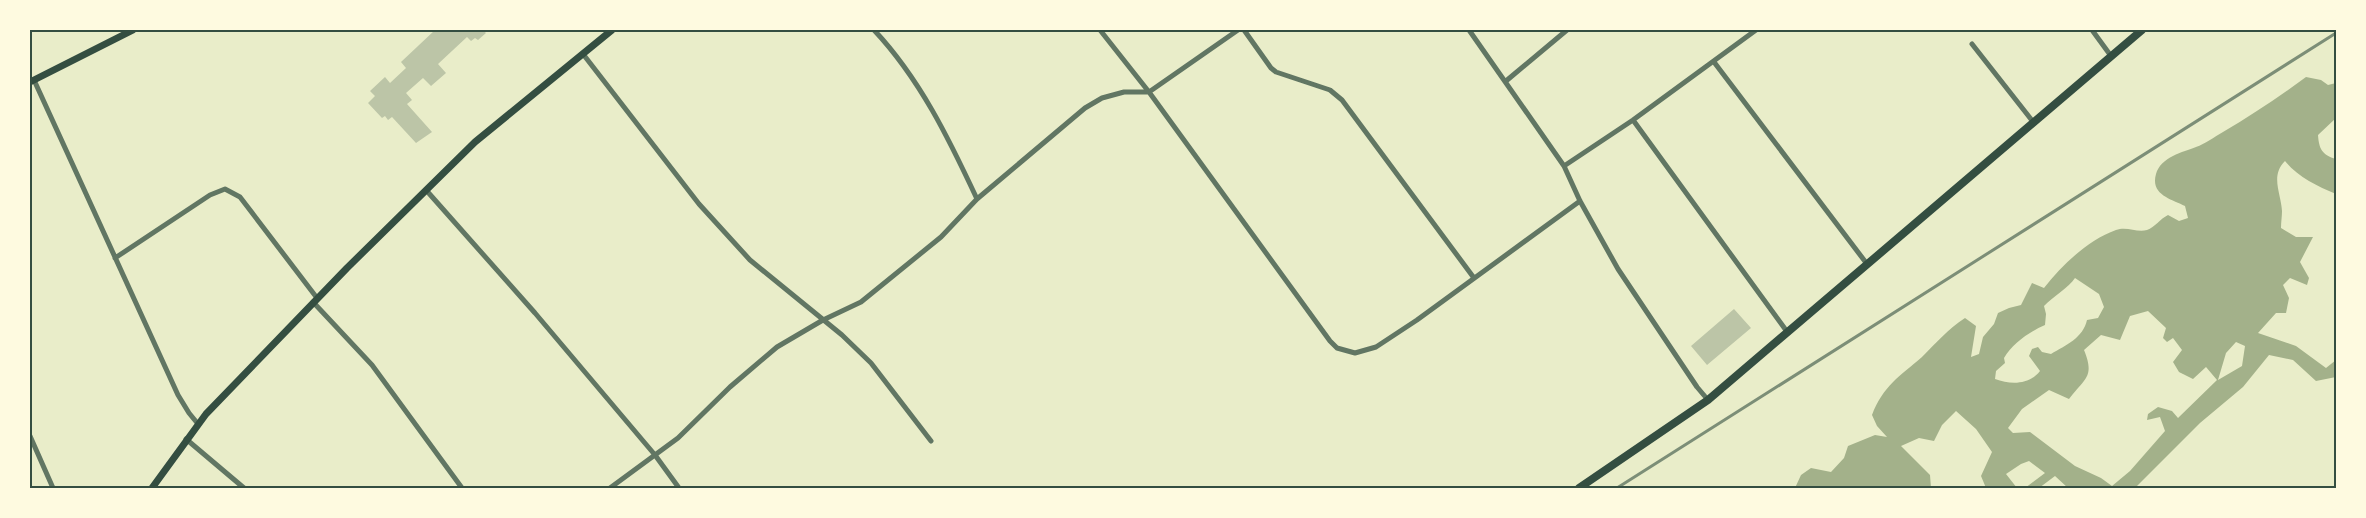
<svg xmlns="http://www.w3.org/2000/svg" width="2366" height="518" font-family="Commissioner,sans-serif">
<rect width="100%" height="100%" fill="#e9edc9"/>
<path fill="#a3b18a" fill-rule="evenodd" d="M2306,77L2321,80L2328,85L2336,83V118L2318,135C2319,149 2322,155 2336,159V194C2317,186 2298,177 2285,161C2270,176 2281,193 2282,211C2282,216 2281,222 2281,228L2296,237H2313L2300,262L2309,278L2307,285L2290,278L2283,285L2289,298L2286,313H2276L2258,333L2296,346L2326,368L2336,360V377L2316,381L2293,360L2269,355L2243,387L2200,423L2135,488H2068L2055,476L2039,488H2025L2045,473L2029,461L2021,464L2006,474L2017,488H1986L1981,476L1992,452L1976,429L1956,411L1942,425L1934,441L1919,438L1901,446L1930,475L1931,488H1795L1801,475L1811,468L1831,472L1844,458L1848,446L1875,435L1887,437L1877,426L1872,415C1883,386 1900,376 1922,357C1936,343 1948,329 1965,318L1976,326L1971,357L1979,354L1983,337L1994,324L1998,313L2009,308L2021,305L2032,283L2044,288C2062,265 2088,240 2116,230C2127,226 2137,233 2147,230C2155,227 2160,219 2168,215L2179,221L2188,218L2185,206C2172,199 2150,195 2156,174C2161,157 2183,152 2196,147C2205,144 2214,137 2223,132C2252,115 2279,97 2306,77ZM2075,278L2099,294L2104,307L2098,318L2087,320C2083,338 2066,345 2051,354L2042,352L2038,347L2032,349L2029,356L2040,371C2029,385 2011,385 1995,379L1996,371L2005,363L2004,358C2013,343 2029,332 2045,325L2046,314L2044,306C2053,297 2069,287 2075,278ZM2148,311L2166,328L2163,338L2167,342L2173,338L2182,350L2173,362L2179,372L2193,379L2206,367L2217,380L2178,418L2172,411L2158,407L2148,414L2147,420L2160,417L2165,431L2130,471L2112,486L2101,478L2075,466L2030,432L2013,433L2008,428L2022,409L2049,390L2069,399C2085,378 2095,377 2084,350L2101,335L2120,340L2130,316ZM2236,342L2245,346L2242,366L2218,380L2226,353Z"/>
<path fill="#bcc5a7" d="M435,30H483L486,33L478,40L475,38L471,41L467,37L438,64L446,73L431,86L423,78L406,93L412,100L407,104L432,132L416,143L392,117L388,120L385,116L382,118L368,103L375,96L370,91L385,77L390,83L406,68L401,62Z
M1734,309L1751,328L1707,365L1691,346Z"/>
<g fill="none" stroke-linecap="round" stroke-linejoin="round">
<path stroke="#617663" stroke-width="5" d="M874,30C920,79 949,139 977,199
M1100,30L1149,92L1330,341L1337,348L1355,353L1376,347L1417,320L1580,201
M1244,30L1271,68L1276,72L1330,90L1342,100L1474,278
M1469,30L1564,166L1580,201L1618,269L1697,387L1708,400
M2092,30L2111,56
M1972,44L2034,123
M583,54L699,204L750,260L842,335L871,363L931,441
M1714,62L1867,264
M34,80L178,395L189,413L198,424
M1506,81L1567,30
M1633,120L1788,333
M1564,166L1633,120L1756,30
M426,190L535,313L655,455L679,488
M115,258L210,195L225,189L240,197L317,298
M313,302L372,365L462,488
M30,436L53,488
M186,439L244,488
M610,488L678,438L730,387L777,347L823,320L861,302L941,237L977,199L1085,108L1102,98L1124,92H1149L1238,30"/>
<path stroke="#344e41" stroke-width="7" d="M30,82L133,30
M152,488L206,414L347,268L475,142L612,30"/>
<path stroke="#344e41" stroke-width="8" d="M1579,488L1708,400L2142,30"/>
<path stroke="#7c8e77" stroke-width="3" d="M1617,488L2336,33"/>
</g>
<rect width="2366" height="518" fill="none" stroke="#fefae0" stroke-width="62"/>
<rect x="31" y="31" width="2304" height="456" fill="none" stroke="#344e41" stroke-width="2"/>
</svg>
